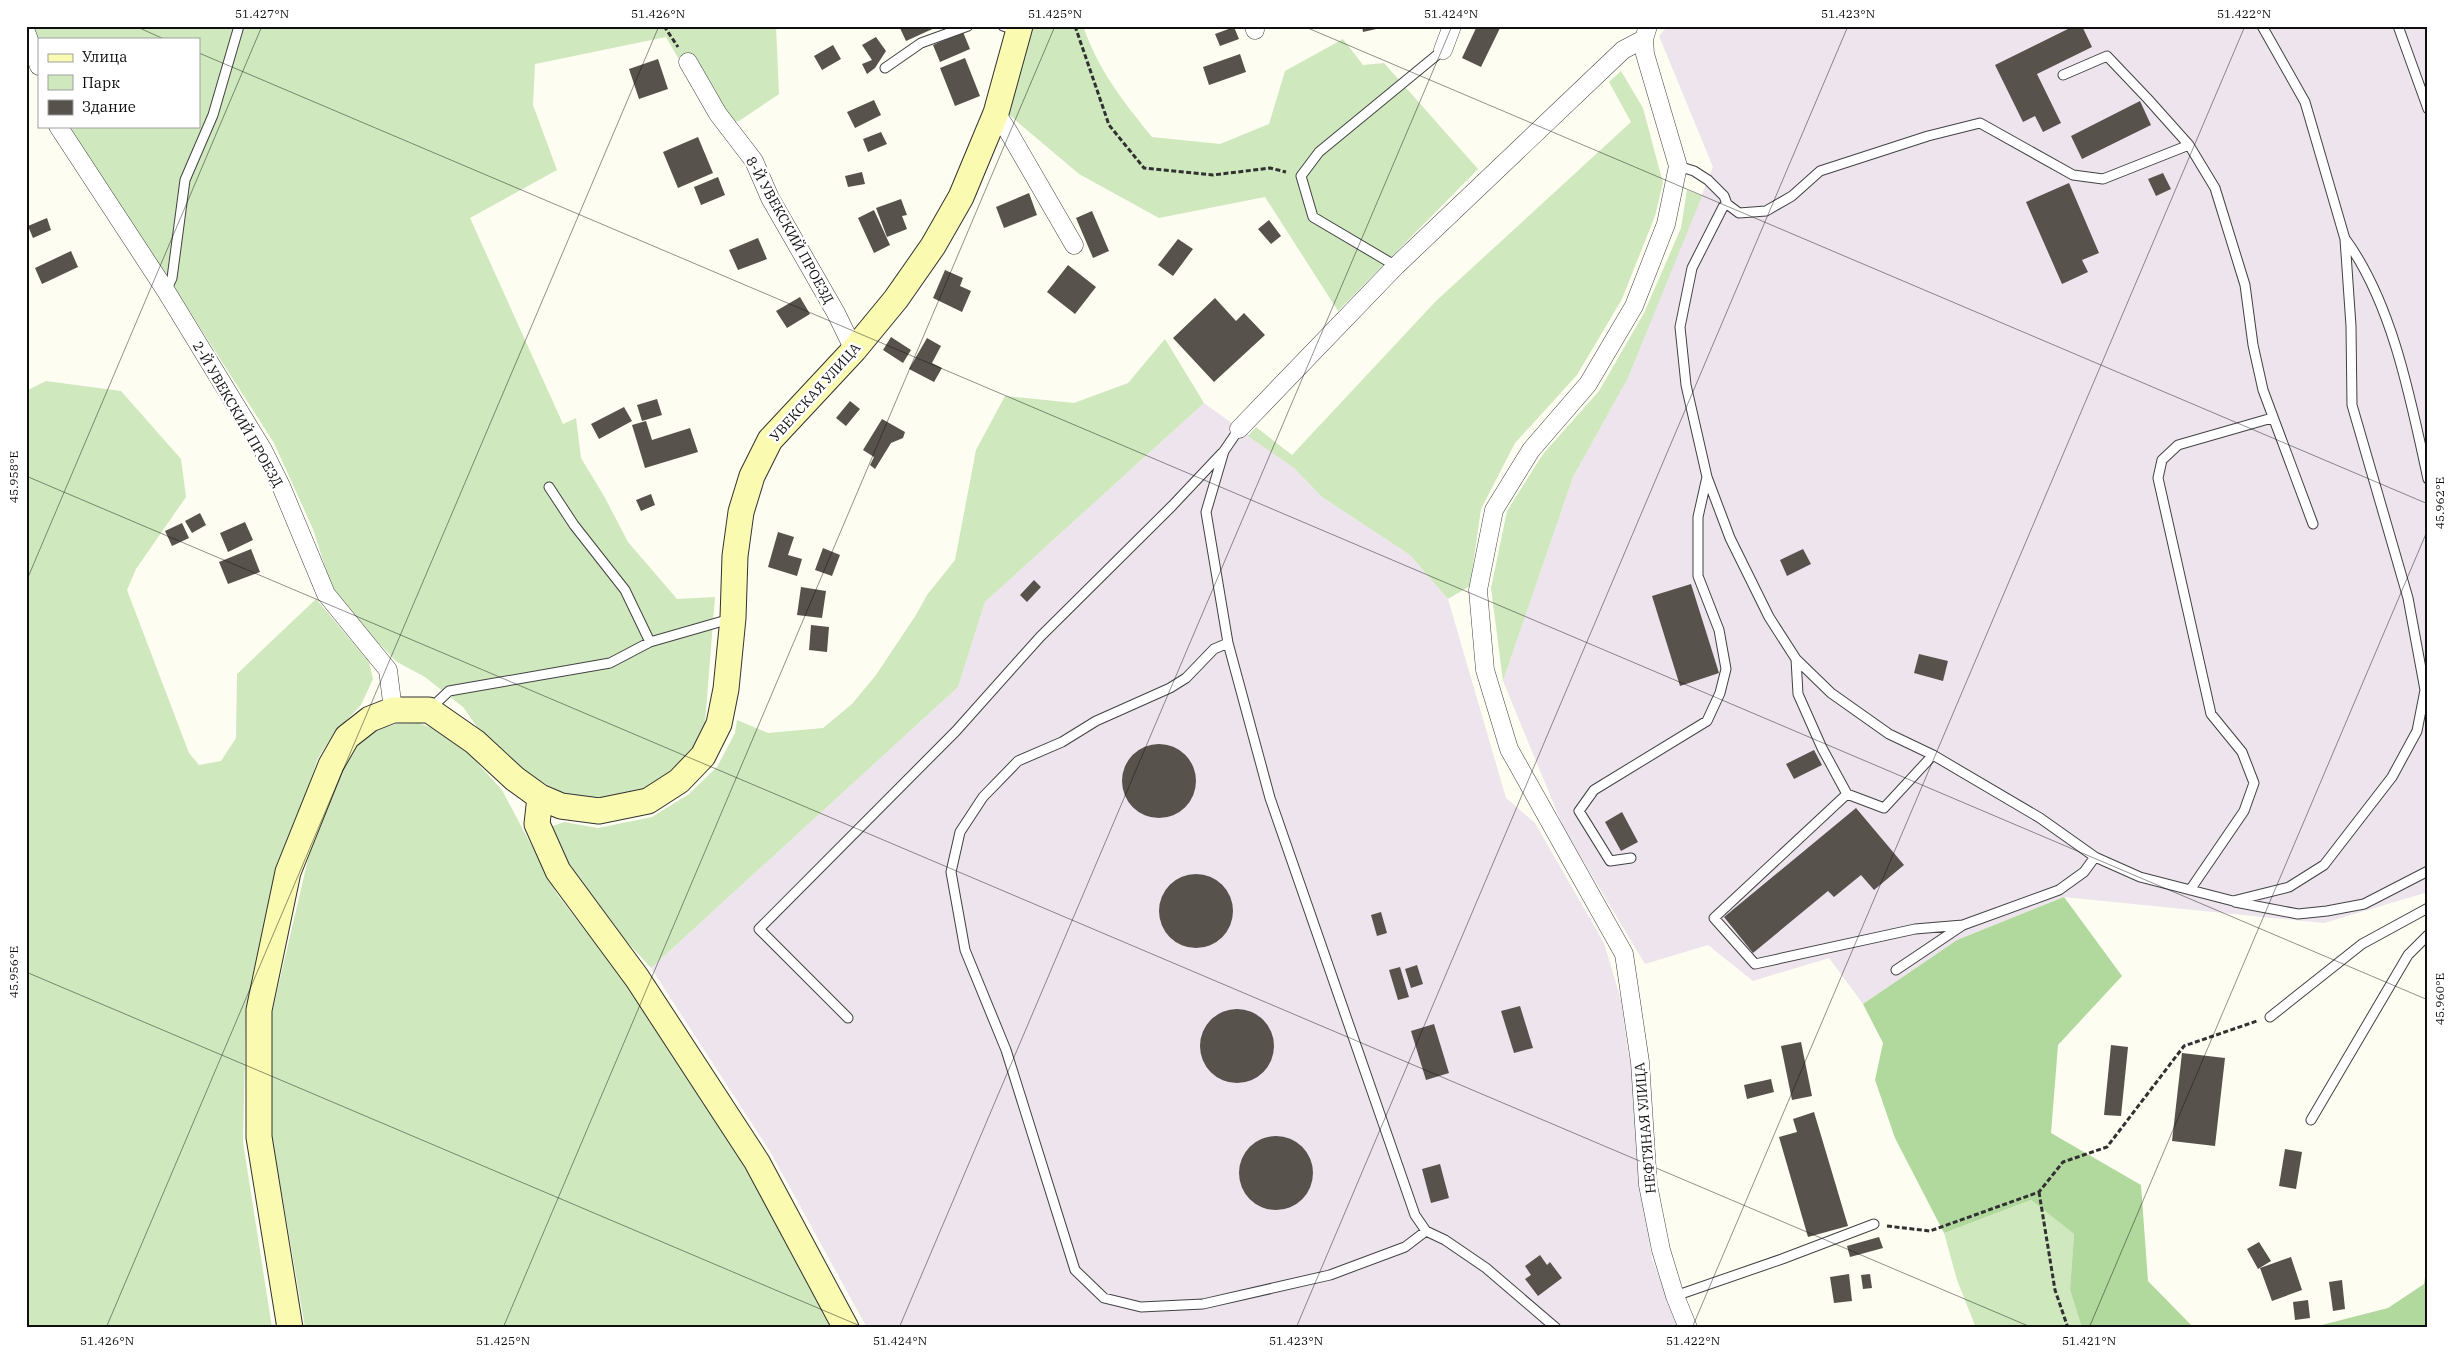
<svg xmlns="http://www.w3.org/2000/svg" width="2454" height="1354" font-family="'IBM Plex Serif',serif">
<rect width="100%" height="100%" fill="#fefdf2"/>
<path fill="#ede4ed" d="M1668,26H2428V892L2324,923L2064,897L1957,940L1863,1004L1829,958L1753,981L1708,945L1645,964L1564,829L1503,681L1573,477L1628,378L1713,167L1659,36Z
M1204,403L1294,468L1322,497L1410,555L1448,599L1506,798L1535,823L1604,943L1621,1000L1628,1053L1634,1070L1640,1171L1652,1259L1679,1328H867L771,1153L651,968L958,687L985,602Z"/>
<path fill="#cfe8bd" d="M29,26H776L779,94L739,121L716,124L666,37L535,64L533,105L557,170L470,218L563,424L576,418L581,458L604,496L628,542L677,599L715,597L705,723L691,751L671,773L644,789L600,799L562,793L524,772L478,728L463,707L425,677L397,662L359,623L331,585L313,529L274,443L176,290L145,251L68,126H199V39H39V50Z
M1030,26H1083C1099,71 1122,100 1152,137L1220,144L1269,124L1285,71L1343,39L1363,65L1384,63L1478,169L1338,311L1265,197L1159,218L1079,174L1007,113Z
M1621,71L1643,108L1663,183L1655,216L1622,299L1577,375L1515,443L1481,509L1470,586L1448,599L1410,555L1322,497L1294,468L1248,436L1256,427L1292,455L1436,301L1631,122L1609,82Z
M1687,190L1702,196L1628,378L1573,477L1503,681L1491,588L1507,511L1543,454L1599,391L1644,313L1681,228Z
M1165,339L1204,403L985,602L958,687L651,968L579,889L554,835L553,826L564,822L598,828L652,817L689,794L717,767L735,733L737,720L768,733L823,728L852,704L876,675L916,615L927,595L955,560L976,450L1005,396L1074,403L1128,383Z
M46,381L121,391L181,459L186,497L136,569L127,590L189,753L199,765L221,761L236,738L237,674L316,599L369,662L373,679L361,705L334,733L318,758L277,876L246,1012L243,1142L272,1328H26V391Z
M419,723L439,731L471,756L502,790L557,894L631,990L738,1155L834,1328H305L272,1136V1013L309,855L342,770L355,746L374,731L396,724Z
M2031,1200L2074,1234L2070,1290L2082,1328H1976L1957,1280L1944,1233Z"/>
<path fill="#b1d89d" d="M2064,897L2122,976L2058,1045L2051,1133L2141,1185L2148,1281L2194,1328H2082L2070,1290L2074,1234L2031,1200L1944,1233L1895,1138L1875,1080L1883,1043L1863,1004L1957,940Z
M2428,1259V1328H2310L2388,1308L2424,1284Z"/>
<path fill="#57524c" d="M899,26H939L906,41Z
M1362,26H1385V27L1363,32Z
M1477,26H1501L1481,67L1462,58Z
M2074,26H2082L2092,47L2037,74L2061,123L2043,132L2035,116L2023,122L1995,65Z
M1234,27L1239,39L1220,46L1215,34Z
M963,32L970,49L940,62L933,45Z
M876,37L886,51L875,68L867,74L862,64L872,60L862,45Z
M833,45L841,59L822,70L814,56Z
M1240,54L1246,72L1209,85L1203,67Z
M965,58L980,96L955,106L940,68Z
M658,59L668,89L639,99L629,69Z
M874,100L881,115L855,128L847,112Z
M2140,101L2151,125L2082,159L2071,136Z
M881,132L887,144L868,152L863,139Z
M698,137L713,173L678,188L663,152Z
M862,172L865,184L848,187L845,176Z
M2163,173L2171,189L2156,196L2148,179Z
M718,177L725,195L701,205L694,187Z
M2069,183L2099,253L2082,260L2088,272L2062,284L2026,202Z
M1029,193L1037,215L1004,228L996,207Z
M901,199L907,215L902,216L907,229L887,237L876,208Z
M874,210L890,245L874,253L858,218Z
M1092,211L1109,251L1093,258L1076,218Z
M47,218L51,230L33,238L28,226Z
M1269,220L1281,236L1271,244L1258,229Z
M758,238L767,259L738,270L729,250Z
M1178,239L1193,249L1173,276L1158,265Z
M71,251L78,267L42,284L35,268Z
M1068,265L1096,287L1075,314L1047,292Z
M945,270L963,278L960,286L971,291L962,312L933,298Z
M800,297L810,314L787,328L776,311Z
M1215,298L1236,321L1244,313L1265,335L1214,382L1173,338Z
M891,337L911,350L903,363L883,350Z
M927,338L941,346L932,363L942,368L934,382L909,369Z
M657,399L662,415L642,421L637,405Z
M850,401L860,409L846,426L836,418Z
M624,407L632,421L599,439L591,424Z
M882,419L905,432L903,438L891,443L875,469L870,465L874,457L863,450Z
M646,421L652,440L690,428L698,452L645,468L632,425Z
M651,494L655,505L641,511L636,500Z
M200,513L206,525L192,533L185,521Z
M245,522L253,540L228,552L220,533Z
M182,523L189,538L172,546L165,531Z
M778,532L794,537L788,555L802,559L797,576L768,567Z
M823,548L840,555L832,576L815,570Z
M251,549L260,572L228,584L219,562Z
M1803,549L1811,564L1787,576L1780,560Z
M1034,580L1041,587L1027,602L1020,595Z
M1691,584L1719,673L1680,686L1652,596Z
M801,587L826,591L822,618L797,615Z
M811,625L829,627L827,652L809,650Z
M1919,654L1948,661L1943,681L1914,673Z
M1122 781a37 37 0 1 1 74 0a37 37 0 1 1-74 0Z
M1814,750L1822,765L1794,779L1786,764Z
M1856,808L1904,865L1874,890L1861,875L1834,897L1828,891L1753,953L1724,917Z
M1622,812L1638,842L1621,851L1605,822Z
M1159 911a37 37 0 1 1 74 0a37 37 0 1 1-74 0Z
M1381,912L1387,933L1377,936L1371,915Z
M1417,965L1423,984L1411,988L1405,969Z
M1400,967L1409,997L1398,1000L1389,970Z
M1520,1006L1533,1048L1514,1053L1501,1011Z
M1200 1046a37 37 0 1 1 74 0a37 37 0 1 1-74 0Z
M1434,1024L1449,1073L1426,1080L1411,1031Z
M1801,1042L1812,1096L1792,1100L1781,1046Z
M2111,1045L2128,1047L2121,1116L2104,1115Z
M2182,1053L2225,1058L2215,1146L2172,1141Z
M1771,1079L1774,1092L1747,1099L1744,1085Z
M1814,1112L1848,1226L1808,1237L1779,1137L1797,1132L1793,1119Z
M1239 1173a37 37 0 1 1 74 0a37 37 0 1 1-74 0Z
M2285,1149L2302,1152L2296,1189L2279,1186Z
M1440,1164L1449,1198L1431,1203L1422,1169Z
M1879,1237L1883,1248L1850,1257L1847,1246Z
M2259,1242L2271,1261L2258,1269L2247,1249Z
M1540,1255L1547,1265L1550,1262L1562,1278L1538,1296L1525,1279L1531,1275L1525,1266Z
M2291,1257L2302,1290L2272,1301L2260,1268Z
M1849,1274L1852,1301L1834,1303L1830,1277Z
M1870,1274L1872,1288L1863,1289L1861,1275Z
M2342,1280L2345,1309L2333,1311L2329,1282Z
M2308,1300L2310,1318L2295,1320L2293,1302Z"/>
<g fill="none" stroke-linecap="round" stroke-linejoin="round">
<defs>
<path id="lane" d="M1003,26L1018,31
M2398,26L2428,109
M885,68L921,43L968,26
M2063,75L2107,56L2147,98L2189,145L2215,188L2245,285L2253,345L2263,390L2313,524
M1678,166L1694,171L1708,180L1724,196L1727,204L1739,213L1766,211L1792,196L1820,171L1928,136L1980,123L2073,175L2103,179L2189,145
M2346,240C2393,305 2411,401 2428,479
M1396,266L1313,217L1301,176L1319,152L1443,50
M166,291L172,278L185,180L213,115L239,26
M1239,429L1224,451L1206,512L1228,643L1270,798L1415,1215L1426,1231L1445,1240L1486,1268L1556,1328
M1707,477L1730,538L1769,617L1796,659L1798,694L1822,748L1847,794L1714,918L1755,964L1915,929L1963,925
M549,487L574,525L625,590L650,642
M1228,643L1214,649L1186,678L1170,688L1096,721L1062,742L1018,761L983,797L960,832L951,872L965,950L1006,1050L1075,1270L1104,1298L1141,1307L1203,1304L1330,1275L1405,1247L1426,1231
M1796,659L1831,693L1889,734L1933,755L2040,818L2095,857L2140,877L2233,901L2289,887L2324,865L2392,777L2417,731L2425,690L2408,598L2352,405L2351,326L2345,239L2305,102L2262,26
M431,708L449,691L610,663L650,642L730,619
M1847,794L1884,808L1933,755
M1631,858L1610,861L1579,811L1594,790L1707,721L1720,693L1726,669L1719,630L1698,576V517L1707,477L1686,385L1680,327L1692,268L1723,207L1727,204
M2190,890L2244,811L2254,783L2242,752L2211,714L2158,478L2162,460L2178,445L2272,418
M2235,902L2298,914L2327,911L2364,904L2428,871
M1896,970L1963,925L2059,890L2084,872L2095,857
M2270,1017L2362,944L2428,908
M848,1018L759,929L956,731L1040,637L1172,506L1222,453
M2311,1120L2408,955L2428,935
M1675,1296L1782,1259L1874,1224"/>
<path id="street" d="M1254,26L1255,30
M1648,26L1644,39L1645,54L1678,166L1666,224L1634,306L1588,384L1531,450L1494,510L1478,590L1485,670L1509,749L1624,954L1640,1062L1648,1185L1661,1250L1675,1296L1688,1328
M26,32L39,66
M1443,50L1452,26
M688,62L718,114L754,161L770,198L836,313L854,350
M996,113L1008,131L1074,245
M58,126L166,291L263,450L281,486L326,594L388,670L393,710
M1239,429L1396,266L1623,50L1644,39"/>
<path id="secondary" d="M540,797L537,824L558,871L637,978L757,1162L846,1328
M290,1328L259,1137V1010L288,872L331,765L347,737L370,719L393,710H429L475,742L515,779L540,797L561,806L599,811L648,801L679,781L703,756L719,724L726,689L733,618L735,556L741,512L752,476L770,440L854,350L896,299L933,246L961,197L996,113L1020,26"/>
</defs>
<use href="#lane" stroke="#424242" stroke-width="11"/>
<use href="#street" stroke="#424242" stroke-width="19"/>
<use href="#secondary" stroke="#313131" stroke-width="27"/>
<path stroke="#313131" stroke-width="3" stroke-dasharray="5 2.5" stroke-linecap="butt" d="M664,26L678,47
M1075,26L1109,125L1144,168L1213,175L1270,168L1286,172
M2039,1192L2055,1290L2068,1328
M1887,1226L1930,1231L2039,1192L2063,1162L2107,1147L2184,1046L2257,1021"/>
<use href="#lane" stroke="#fff" stroke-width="9"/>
<use href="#street" stroke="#fff" stroke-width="18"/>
<use href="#secondary" stroke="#fbfab1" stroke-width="25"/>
</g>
<path fill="none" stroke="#0f0f0f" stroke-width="1" stroke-opacity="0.45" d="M135,26L164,39M1303,26L2428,504M199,53L2428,1000M26,476L2033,1328M26,582L262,26M26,972L865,1328M106,1328L659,26M503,1328L1055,26M899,1328L1452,26M1296,1328L1848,26M1692,1328L2245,26M2089,1328L2428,529"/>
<g text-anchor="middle" stroke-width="5" stroke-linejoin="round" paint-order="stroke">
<g font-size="14" fill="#0f0f0f" stroke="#fff">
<text transform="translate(790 230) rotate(61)" y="5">8-Й УВЕКСКИЙ ПРОЕЗД</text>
<text transform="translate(815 392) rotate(-48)" y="5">УВЕКСКАЯ УЛИЦА</text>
<text transform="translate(238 414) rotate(60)" y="5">2-Й УВЕКСКИЙ ПРОЕЗД</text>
<text transform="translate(1645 1128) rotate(-95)" y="5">НЕФТЯНАЯ УЛИЦА</text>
</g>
</g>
<rect width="2454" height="1354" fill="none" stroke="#ffffff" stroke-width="55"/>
<rect x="38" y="38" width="162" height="90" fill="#ffffff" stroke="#9f9f9f"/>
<rect x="48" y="54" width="25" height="8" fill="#fbfab1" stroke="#9f9f9f"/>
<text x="82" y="62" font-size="15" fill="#0f0f0f">Улица</text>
<rect x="48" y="75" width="25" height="15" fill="#cfe8bd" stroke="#9f9f9f"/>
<text x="82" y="88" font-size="15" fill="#0f0f0f">Парк</text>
<rect x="48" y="100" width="25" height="15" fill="#57524c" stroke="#9f9f9f"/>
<text x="82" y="112" font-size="15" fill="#0f0f0f">Здание</text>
<rect x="28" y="28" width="2398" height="1298" fill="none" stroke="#0f0f0f" stroke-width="2"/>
<g font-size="12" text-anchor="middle" fill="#0f0f0f">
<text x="262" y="18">51.427°N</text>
<text x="658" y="18">51.426°N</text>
<text x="1055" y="18">51.425°N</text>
<text x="1451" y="18">51.424°N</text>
<text x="1848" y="18">51.423°N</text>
<text x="2244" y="18">51.422°N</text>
<text transform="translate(14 477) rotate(-90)" y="4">45.958°E</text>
<text transform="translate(2440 503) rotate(-90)" y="4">45.962°E</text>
<text transform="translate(14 972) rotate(-90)" y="4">45.956°E</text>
<text transform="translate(2440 999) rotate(-90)" y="4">45.960°E</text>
<text x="107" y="1345">51.426°N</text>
<text x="503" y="1345">51.425°N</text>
<text x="900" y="1345">51.424°N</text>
<text x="1296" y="1345">51.423°N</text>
<text x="1693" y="1345">51.422°N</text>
<text x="2089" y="1345">51.421°N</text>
</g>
</svg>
